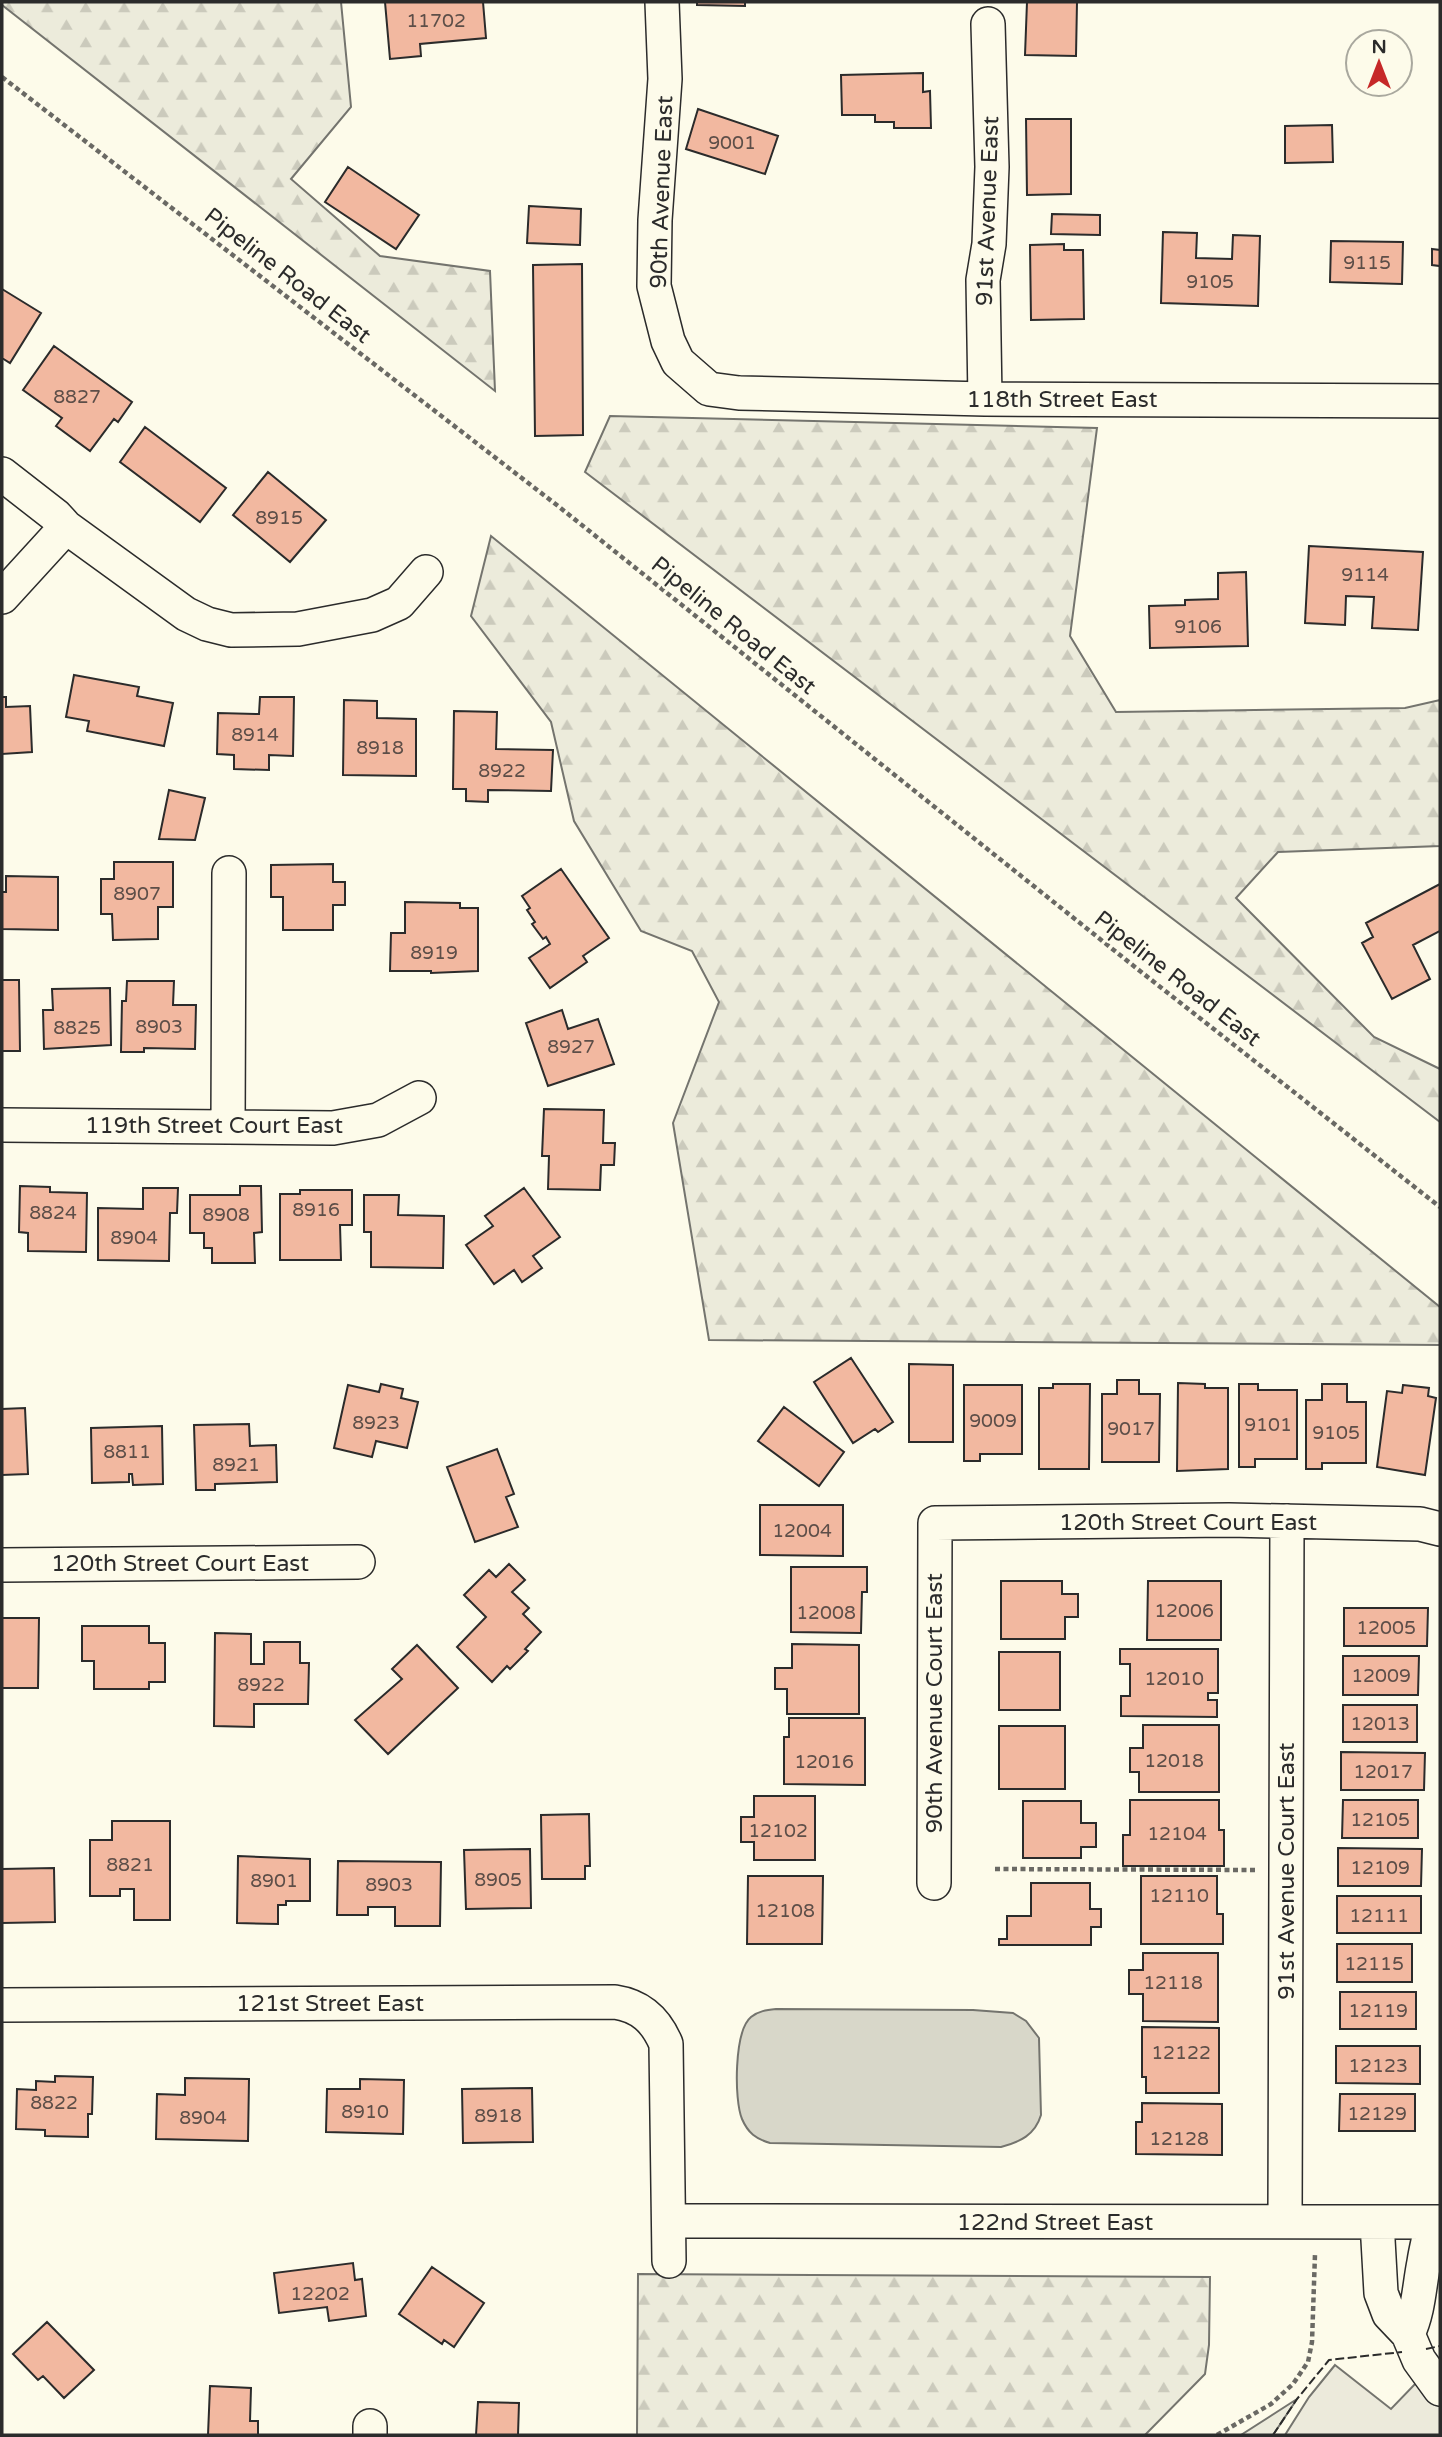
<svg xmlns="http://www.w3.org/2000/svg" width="1442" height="2437" font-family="'Varela Round',sans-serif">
<defs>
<pattern id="forest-firs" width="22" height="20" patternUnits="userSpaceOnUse" patternTransform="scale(1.75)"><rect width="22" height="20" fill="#ecebdb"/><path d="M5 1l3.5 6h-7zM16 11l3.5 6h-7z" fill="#cbcabc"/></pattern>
</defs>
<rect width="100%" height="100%" fill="#fdfbea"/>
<path fill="#ecebdb" stroke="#74746e" stroke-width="2" d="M1297,2399L1273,2435H1241Z"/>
<path fill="url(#forest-firs)" stroke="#74746e" stroke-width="2" d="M2,2H341L351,107L291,179L380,256L490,271L495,391L2,5Z
M610,416L1097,428L1070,636L1116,712L1405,708L1440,700V846L1278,852L1236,898L1374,1037L1440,1069V1122L585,472Z
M491,536L1440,1307V1345L709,1340L673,1123L719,1002L692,951L641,931L574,821L551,722L471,616Z
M638,2274L1210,2277L1209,2345L1205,2374L1145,2435H637Z"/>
<path fill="#eceadb" stroke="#74746e" stroke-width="2" d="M1335,2365L1391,2409L1416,2383L1440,2367V2435H1285L1309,2397Z"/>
<path fill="#d8d7c9" stroke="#74746e" stroke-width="2" d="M776,2009L973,2010L1013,2013L1026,2021L1039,2038L1041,2115C1035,2135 1020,2142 1001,2147L770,2143C756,2139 748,2133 742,2119C734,2100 734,2031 751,2017C758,2011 767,2010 776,2009Z"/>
<path fill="#f2b8a0" stroke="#2b2b2b" stroke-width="2" d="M385,2H483L486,38L420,44L421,56L390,59Z
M697,2H745V6L697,5Z
M1027,2H1077L1076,56L1025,55Z
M923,73V92L930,91L931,128H894V122H875V115H842L841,75Z
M698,109L778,136L765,174L686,149Z
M1026,119H1071V194L1027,195Z
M1332,125L1333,162L1285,163V126Z
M348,167L419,215L396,249L325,202Z
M529,206L581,209L580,245L527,243Z
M1052,214L1100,215V235L1051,234Z
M1163,232L1197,233L1196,258L1232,259L1233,235L1260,236L1258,306L1161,303Z
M1331,241L1403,242L1402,284L1330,282Z
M1064,244V250H1083L1084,319L1031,320L1030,245Z
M1432,249L1440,250V266L1432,265Z
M582,264L583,435L535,436L533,265Z
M2,289L41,313L10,363L2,358Z
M54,346L132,402L118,422L114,419L90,451L56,426L62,418L23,390Z
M145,427L226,488L200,522L120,462Z
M268,472L326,520L290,562L233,515Z
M1309,546L1423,552L1418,630L1372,628L1374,597L1346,596L1345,625L1305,623Z
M1246,572L1248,646L1150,648L1149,606L1185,605V600L1218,599V573Z
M74,675L139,687L137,696L173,703L164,746L87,731L89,721L66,717Z
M2,697H6V707L30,706L32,752L2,754Z
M260,697H294L293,756L269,755V770L234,769V755L217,754L218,713L259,714Z
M344,700L377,701V718L416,719V776L343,775Z
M454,711L497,712L496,749L553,750L551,791L488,790V802L466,801V789H453Z
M169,790L205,798L195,840L159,839Z
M114,862H173V907H158V939L113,940L112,914H101V879H114Z
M333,864V882H345V905H333V930H283V897H271V865Z
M561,869L609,938L583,956L587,962L550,988L529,958L550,944L546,937L543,939L532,924L535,922L527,910L530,908L522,896Z
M6,876L58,877V930L2,929V892H6Z
M1440,884V931L1413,945L1430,979L1392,999L1362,943L1373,937L1366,923Z
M405,902L460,903V908H478V971L431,973V971H390L391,933H405Z
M2,980H19L20,1051H2Z
M127,981H174L173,1005H196L195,1049L144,1048V1052H121L122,1001H126Z
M110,988L111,1045L44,1049L43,1010H53L52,989Z
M562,1010L568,1029L598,1019L614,1064L548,1086L526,1023Z
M544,1109L604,1110L603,1143H615L614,1165H601L600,1190L548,1189L549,1156H542Z
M20,1186L50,1187V1192L87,1193L86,1252L28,1251V1233L19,1232Z
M240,1186H261L262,1232L254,1233L255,1263H212V1248H204V1233H190V1195H240Z
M143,1188H178L177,1213H170L169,1261L98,1260V1208L143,1209Z
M524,1188L560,1237L533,1256L542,1268L522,1282L514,1270L494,1284L466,1245L493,1226L485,1216Z
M300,1190H352V1225H340L341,1260H280V1194H300Z
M364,1195H399L398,1215L444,1216L443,1268L371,1267V1232H364Z
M851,1358L893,1422L878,1432L875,1429L853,1443L814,1382Z
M909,1364L953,1365V1442H909Z
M1117,1380H1139V1394H1160L1159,1462H1102V1394H1117Z
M1178,1383L1205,1384V1388H1228V1469L1177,1471Z
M381,1384L403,1389L401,1398L418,1402L407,1448L376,1441L372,1457L334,1448L348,1385L379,1392Z
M1053,1384H1090L1089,1469H1039V1388H1053Z
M1239,1384H1258V1390H1297V1459H1255V1467H1239Z
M1322,1384H1347V1402H1366V1463H1322V1469H1306V1400H1322Z
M964,1385H1022V1454H980V1461H964Z
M1403,1385L1429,1388L1428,1396L1436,1398L1425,1475L1377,1467L1387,1391L1402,1393Z
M784,1407L844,1452L819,1486L758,1441Z
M25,1408L28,1474L2,1475V1409Z
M249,1424L250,1446L276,1445L277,1482L215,1484V1490H196L194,1425Z
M162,1426L163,1484L133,1485L132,1474H129V1482L92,1483L91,1428Z
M497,1449L514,1494L506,1497L518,1527L475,1542L447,1467Z
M760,1505H843V1556L760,1555Z
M509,1564L525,1580L512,1592L529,1608L523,1614L541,1632L525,1649L528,1651L510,1669L507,1666L492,1682L457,1647L486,1617L464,1595L489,1570L496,1577Z
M791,1567H867V1592H862L861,1633L791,1632Z
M1001,1581H1062V1594H1078V1617H1065V1639H1001Z
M1148,1581H1221V1640H1147Z
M1344,1608H1428L1427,1646H1344Z
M2,1618H39L38,1688H2Z
M82,1626H149V1643H165V1682H149V1689H94V1661H82Z
M215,1633L251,1634V1664H264V1642H300V1663H309L308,1704H254V1727L214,1726Z
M792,1644L859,1645V1714H787V1689H775V1668H792Z
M417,1645L458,1688L388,1754L355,1720L402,1679L392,1669Z
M1120,1649H1218V1693H1208V1700H1217V1717L1121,1716V1696H1130V1664H1120Z
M999,1652H1060V1710H999Z
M1343,1656H1419L1418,1695H1343Z
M1343,1705H1417V1742H1343Z
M789,1718H865V1785L784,1784V1737H789Z
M1143,1725H1219V1792H1139V1772H1130V1748H1143Z
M999,1726H1065V1789H999Z
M1341,1752L1425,1753L1424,1790H1341Z
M754,1796H815V1860H754V1842H741V1817H754Z
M1130,1800H1219V1830H1224V1866H1123V1835H1130Z
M1343,1800H1418V1838H1342Z
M1023,1801H1081V1823H1096V1847H1081V1858H1023Z
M589,1814L590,1866H585V1879H542L541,1815Z
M112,1821H170V1920H134V1889H120V1896H90V1840H112Z
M1338,1848L1422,1849L1421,1886H1338Z
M530,1849L531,1908L466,1909L464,1850Z
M238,1856L310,1859V1901H286V1905H278V1924L237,1923Z
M338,1861L441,1862L440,1926H395V1907H368V1915H337Z
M54,1868L55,1922L2,1923V1869Z
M748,1876H823L822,1944H747Z
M1141,1876H1217V1914H1223V1944H1141Z
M1031,1883H1090V1909H1101V1927H1091V1945H999V1939H1007V1916H1031Z
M1337,1896H1421V1933H1337Z
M1337,1944H1412V1982H1337Z
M1143,1953H1218V2022L1143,2021V1994H1129V1970H1143Z
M1340,1992H1416V2029H1340Z
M1142,2027L1219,2028V2093H1146V2077H1142Z
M1336,2046H1420V2084L1336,2083Z
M55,2076L93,2077L92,2114H88V2137L45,2136V2130L16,2129L17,2089L36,2090V2081L55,2082Z
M185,2078L249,2079L248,2141L156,2139L157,2094L185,2095Z
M360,2079L404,2080L403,2134L326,2132L327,2089H360Z
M532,2088L533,2142L463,2143L462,2089Z
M1340,2094H1415V2131H1339Z
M1142,2103L1222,2104V2155L1136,2154V2122H1142Z
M353,2263L355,2280L362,2279L366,2316L329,2321L327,2307L279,2313L274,2273Z
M432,2267L484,2303L454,2347L444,2340L442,2344L399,2314Z
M47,2322L94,2370L64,2398L43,2376L38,2380L13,2354Z
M210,2386L251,2388L250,2421H258V2435H208Z
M478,2402L519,2403L518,2435H464H476Z"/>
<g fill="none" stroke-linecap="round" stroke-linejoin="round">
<defs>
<path id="minor" d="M662,2L665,79L655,220L654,286L668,341L678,362L709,389L739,393L985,399L1440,401
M985,399L983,280L989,244L992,167L988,24
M2,474L56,516L66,527L186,614L207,624L231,630L298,629L372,615L399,603L426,572
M2,597L66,527
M2,1125L333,1128L378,1120L419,1098
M228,1127L229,873
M2,1565L358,1562
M934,1883L935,1523L1229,1520L1420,1524L1440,1529
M2,2005L615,2002C641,2006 656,2020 666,2044L669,2261
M669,2221L1440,2222
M1285,2222L1287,1521
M1377,2222L1381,2293L1389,2314L1408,2334L1419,2360L1440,2389
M1408,2334C1419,2310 1419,2287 1424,2262C1426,2248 1430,2235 1432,2222
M370,2435V2426"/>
</defs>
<use href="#minor" stroke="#2b2b2b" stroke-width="36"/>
<path stroke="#6a6964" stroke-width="4.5" stroke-dasharray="5 3.5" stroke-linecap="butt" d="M2,77L558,506L1140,971L1440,1207
M995,1869L1256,1870
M1217,2435L1271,2404L1293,2384L1308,2362L1312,2342L1315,2254"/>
<use href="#minor" stroke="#fdfbea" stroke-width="33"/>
<path stroke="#2b2b2b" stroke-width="2" stroke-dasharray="9 3.5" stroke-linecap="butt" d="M1426,2349L1440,2346
M1273,2435L1297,2399L1329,2360L1402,2352"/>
</g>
<g text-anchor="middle" stroke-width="5" stroke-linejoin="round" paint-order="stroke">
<g font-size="19" fill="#5d4e48">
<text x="436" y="27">11702</text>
<text x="732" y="149">9001</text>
<text x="1367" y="269">9115</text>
<text x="1210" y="288">9105</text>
<text x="77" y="403">8827</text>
<text x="279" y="524">8915</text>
<text x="1365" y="581">9114</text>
<text x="1198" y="633">9106</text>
<text x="255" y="741">8914</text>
<text x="380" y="754">8918</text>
<text x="502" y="777">8922</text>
<text x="137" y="900">8907</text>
<text x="434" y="959">8919</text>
<text x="159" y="1033">8903</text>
<text x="77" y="1034">8825</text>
<text x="571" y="1053">8927</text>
<text x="316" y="1216">8916</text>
<text x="53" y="1219">8824</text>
<text x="226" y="1221">8908</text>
<text x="134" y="1244">8904</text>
<text x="993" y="1427">9009</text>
<text x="376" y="1429">8923</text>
<text x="1268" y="1431">9101</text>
<text x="1131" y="1435">9017</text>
<text x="1336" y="1439">9105</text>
<text x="127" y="1458">8811</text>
<text x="236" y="1471">8921</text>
<text x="802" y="1537">12004</text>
<text x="1184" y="1617">12006</text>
<text x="826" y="1619">12008</text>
<text x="1386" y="1634">12005</text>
<text x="1381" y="1682">12009</text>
<text x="1174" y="1685">12010</text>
<text x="261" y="1691">8922</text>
<text x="1380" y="1730">12013</text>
<text x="1174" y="1767">12018</text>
<text x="824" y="1768">12016</text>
<text x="1383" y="1778">12017</text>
<text x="1380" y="1826">12105</text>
<text x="778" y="1837">12102</text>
<text x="1177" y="1840">12104</text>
<text x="130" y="1871">8821</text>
<text x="1380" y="1874">12109</text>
<text x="498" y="1886">8905</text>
<text x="274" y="1887">8901</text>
<text x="389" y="1891">8903</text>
<text x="1179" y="1902">12110</text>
<text x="785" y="1917">12108</text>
<text x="1379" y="1922">12111</text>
<text x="1374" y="1970">12115</text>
<text x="1173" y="1989">12118</text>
<text x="1378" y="2017">12119</text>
<text x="1181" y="2059">12122</text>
<text x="1378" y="2072">12123</text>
<text x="54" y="2109">8822</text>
<text x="365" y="2118">8910</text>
<text x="1377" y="2120">12129</text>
<text x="498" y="2122">8918</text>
<text x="203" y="2124">8904</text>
<text x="1179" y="2145">12128</text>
<text x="320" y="2300">12202</text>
</g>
<g font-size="23" fill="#2b2b2b" stroke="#fdfbea">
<text transform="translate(661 192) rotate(-88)" y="8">90th Avenue East</text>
<text transform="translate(987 211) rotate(-88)" y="8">91st Avenue East</text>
<text transform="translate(288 275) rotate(38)" y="8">Pipeline Road East</text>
<text x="1062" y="407">118th Street East</text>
<text transform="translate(734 625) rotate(39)" y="8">Pipeline Road East</text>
<text transform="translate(1178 978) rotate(38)" y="8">Pipeline Road East</text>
<text x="214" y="1133">119th Street Court East</text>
<text x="1188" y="1530">120th Street Court East</text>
<text x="180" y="1571">120th Street Court East</text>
<text transform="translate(934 1703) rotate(-90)" y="8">90th Avenue Court East</text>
<text transform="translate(1286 1871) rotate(-90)" y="8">91st Avenue Court East</text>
<text x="330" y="2011">121st Street East</text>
<text x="1055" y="2230">122nd Street East</text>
</g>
</g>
<rect width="1442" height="2437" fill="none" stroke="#2b2b2b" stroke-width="7"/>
<g transform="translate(1379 63)"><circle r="33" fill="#fdfbea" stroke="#a9a89e" stroke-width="2"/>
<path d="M0-5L12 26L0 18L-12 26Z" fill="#c62828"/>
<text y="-10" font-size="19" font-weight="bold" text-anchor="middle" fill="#2b2b2b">N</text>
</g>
</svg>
